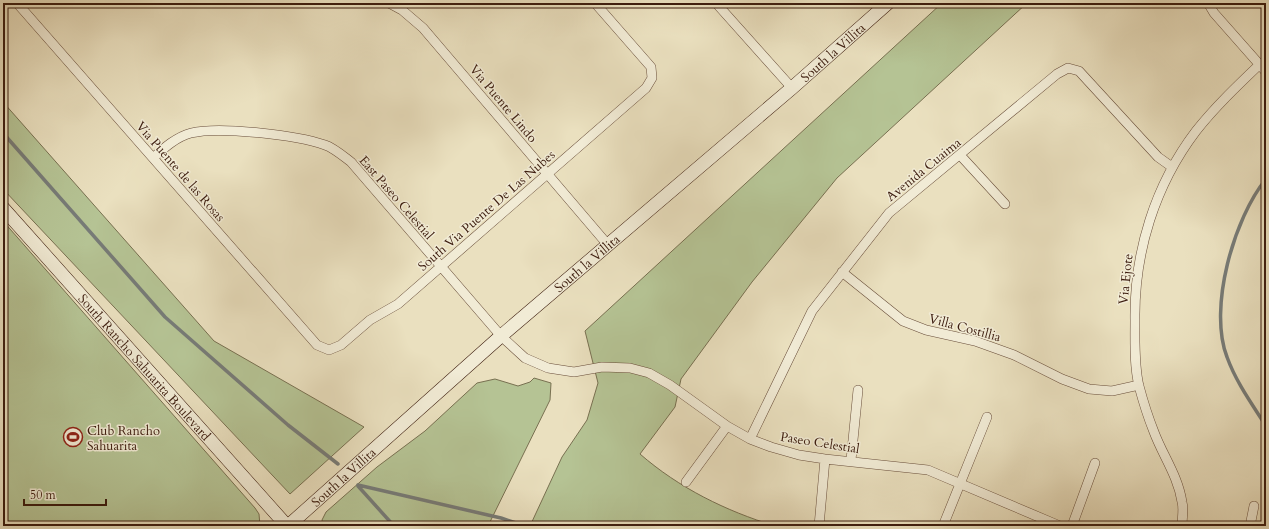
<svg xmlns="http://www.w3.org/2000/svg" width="1269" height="529" font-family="Cardo,serif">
<rect width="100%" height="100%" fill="#eae0bf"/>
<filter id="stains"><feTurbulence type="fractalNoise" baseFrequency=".005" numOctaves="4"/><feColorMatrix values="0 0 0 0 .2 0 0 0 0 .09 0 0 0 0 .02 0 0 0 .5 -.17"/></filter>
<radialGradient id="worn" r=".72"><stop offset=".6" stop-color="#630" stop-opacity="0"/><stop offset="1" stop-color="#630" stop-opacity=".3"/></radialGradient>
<path fill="#b5c394" stroke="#787051" d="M942,3H1027L837,178L752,282L681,379L675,407L640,454C679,488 726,511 775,526H530L562,457L587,420L598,383L585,331Z
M3,102L214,341L364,427L290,494L3,189Z
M3,221L255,508L259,514L260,526H3Z
M534,378L551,383L550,400L488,526H323L322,520L326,512L377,467L425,431L477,383L495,379L518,386L530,382Z"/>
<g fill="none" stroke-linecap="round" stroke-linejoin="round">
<path stroke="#777b77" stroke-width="3.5" d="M3,133L165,317L288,425L338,464
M1266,179C1234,218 1208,308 1227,357C1236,382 1252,404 1266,426
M358,485L501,518L525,526
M358,486L394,526"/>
<defs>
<path id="street" d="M17,3L317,345L329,350L341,345L370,320L398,304L646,88L652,78L651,67L595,3
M389,3L402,10L423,28L608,245
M716,3L792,88
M1208,3L1214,13L1266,72
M960,155L1005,204
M153,158C164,148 176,137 191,133C219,126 297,135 325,145C334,148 343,156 351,162L501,336L525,358L548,368L574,372L602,367L630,368L649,373L670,385L727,426L750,439L771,447L799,455L825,459L928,470L1060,526
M842,272L903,321L926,330L975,341L1014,355L1062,379L1089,389L1112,391L1139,385
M750,439L812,311L889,213L1057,74L1068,68L1079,71L1158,157L1172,167
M851,460L858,390
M686,482L727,426
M819,526L825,459
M943,526L987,417
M1072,526L1095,463
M1182,526C1182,518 1184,509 1182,502C1178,476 1163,456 1154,432C1148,417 1143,401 1139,386C1134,365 1135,341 1135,320C1134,252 1155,185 1196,131C1215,107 1237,86 1259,65
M1250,526L1254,506"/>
<g id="secondary">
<path id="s1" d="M3,208L287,526"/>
<path id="s2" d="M288,526L501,336L792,88L888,3"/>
</g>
</defs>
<use href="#street" stroke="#684d3a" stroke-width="10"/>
<use href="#secondary" stroke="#3c1c0e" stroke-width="14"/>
<use href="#street" stroke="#f1ebd5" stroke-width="9"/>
<use href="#secondary" stroke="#f1ebd5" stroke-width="13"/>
</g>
<defs>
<symbol id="stadium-ring" viewBox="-11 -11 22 22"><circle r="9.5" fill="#f1ebd5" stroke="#8f2418" stroke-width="1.5"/><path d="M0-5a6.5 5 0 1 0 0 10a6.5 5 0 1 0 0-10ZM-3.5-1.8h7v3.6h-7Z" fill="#8f2418"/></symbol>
</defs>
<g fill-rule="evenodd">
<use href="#stadium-ring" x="62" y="426" width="22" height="22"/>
</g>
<g text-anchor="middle" stroke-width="3" stroke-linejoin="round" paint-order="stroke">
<g font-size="13" fill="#3c1c0e" stroke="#f1ebd5">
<text dy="5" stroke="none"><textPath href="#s2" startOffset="722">South la Villita</textPath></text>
<text transform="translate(504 103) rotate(50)" y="5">Via Puente Lindo</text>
<text transform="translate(923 169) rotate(-39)" y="5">Avenida Cuaima</text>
<text transform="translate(181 171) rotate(49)" y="5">Via Puente de las Rosas</text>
<text transform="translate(397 197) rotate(49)" y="5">East Paseo Celestial</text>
<text transform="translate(486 210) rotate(-41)" y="5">South Via Puente De Las Nubes</text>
<text dy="5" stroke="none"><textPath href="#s2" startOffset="398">South la Villita</textPath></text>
<text transform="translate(1125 279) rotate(-84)" y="5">Via Ejote</text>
<text transform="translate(965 327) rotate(15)" y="5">Villa Costillia</text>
<text dy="5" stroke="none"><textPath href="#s1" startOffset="213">South Rancho Sahuarita Boulevard</textPath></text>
<text transform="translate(820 442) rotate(9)" y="5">Paseo Celestial</text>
<text dy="5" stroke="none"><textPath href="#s2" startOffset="74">South la Villita</textPath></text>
</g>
<g font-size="13" fill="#3c1c0e" stroke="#f1ebd5" text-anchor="start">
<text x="87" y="435">Club Rancho<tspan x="87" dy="15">Sahuarita</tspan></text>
</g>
</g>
<rect width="1269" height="529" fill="none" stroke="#eae0bf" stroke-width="16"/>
<rect x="4" y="4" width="1261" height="521" fill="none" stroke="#3c1c0e" stroke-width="2"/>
<rect x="8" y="8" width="1253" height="513" fill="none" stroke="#3c1c0e"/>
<path d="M24 499v6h82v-6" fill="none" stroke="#3c1c0e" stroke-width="2"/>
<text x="30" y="499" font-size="12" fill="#3c1c0e" stroke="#f1ebd5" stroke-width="3" paint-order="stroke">50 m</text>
<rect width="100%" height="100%" filter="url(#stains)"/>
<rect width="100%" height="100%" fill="url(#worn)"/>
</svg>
